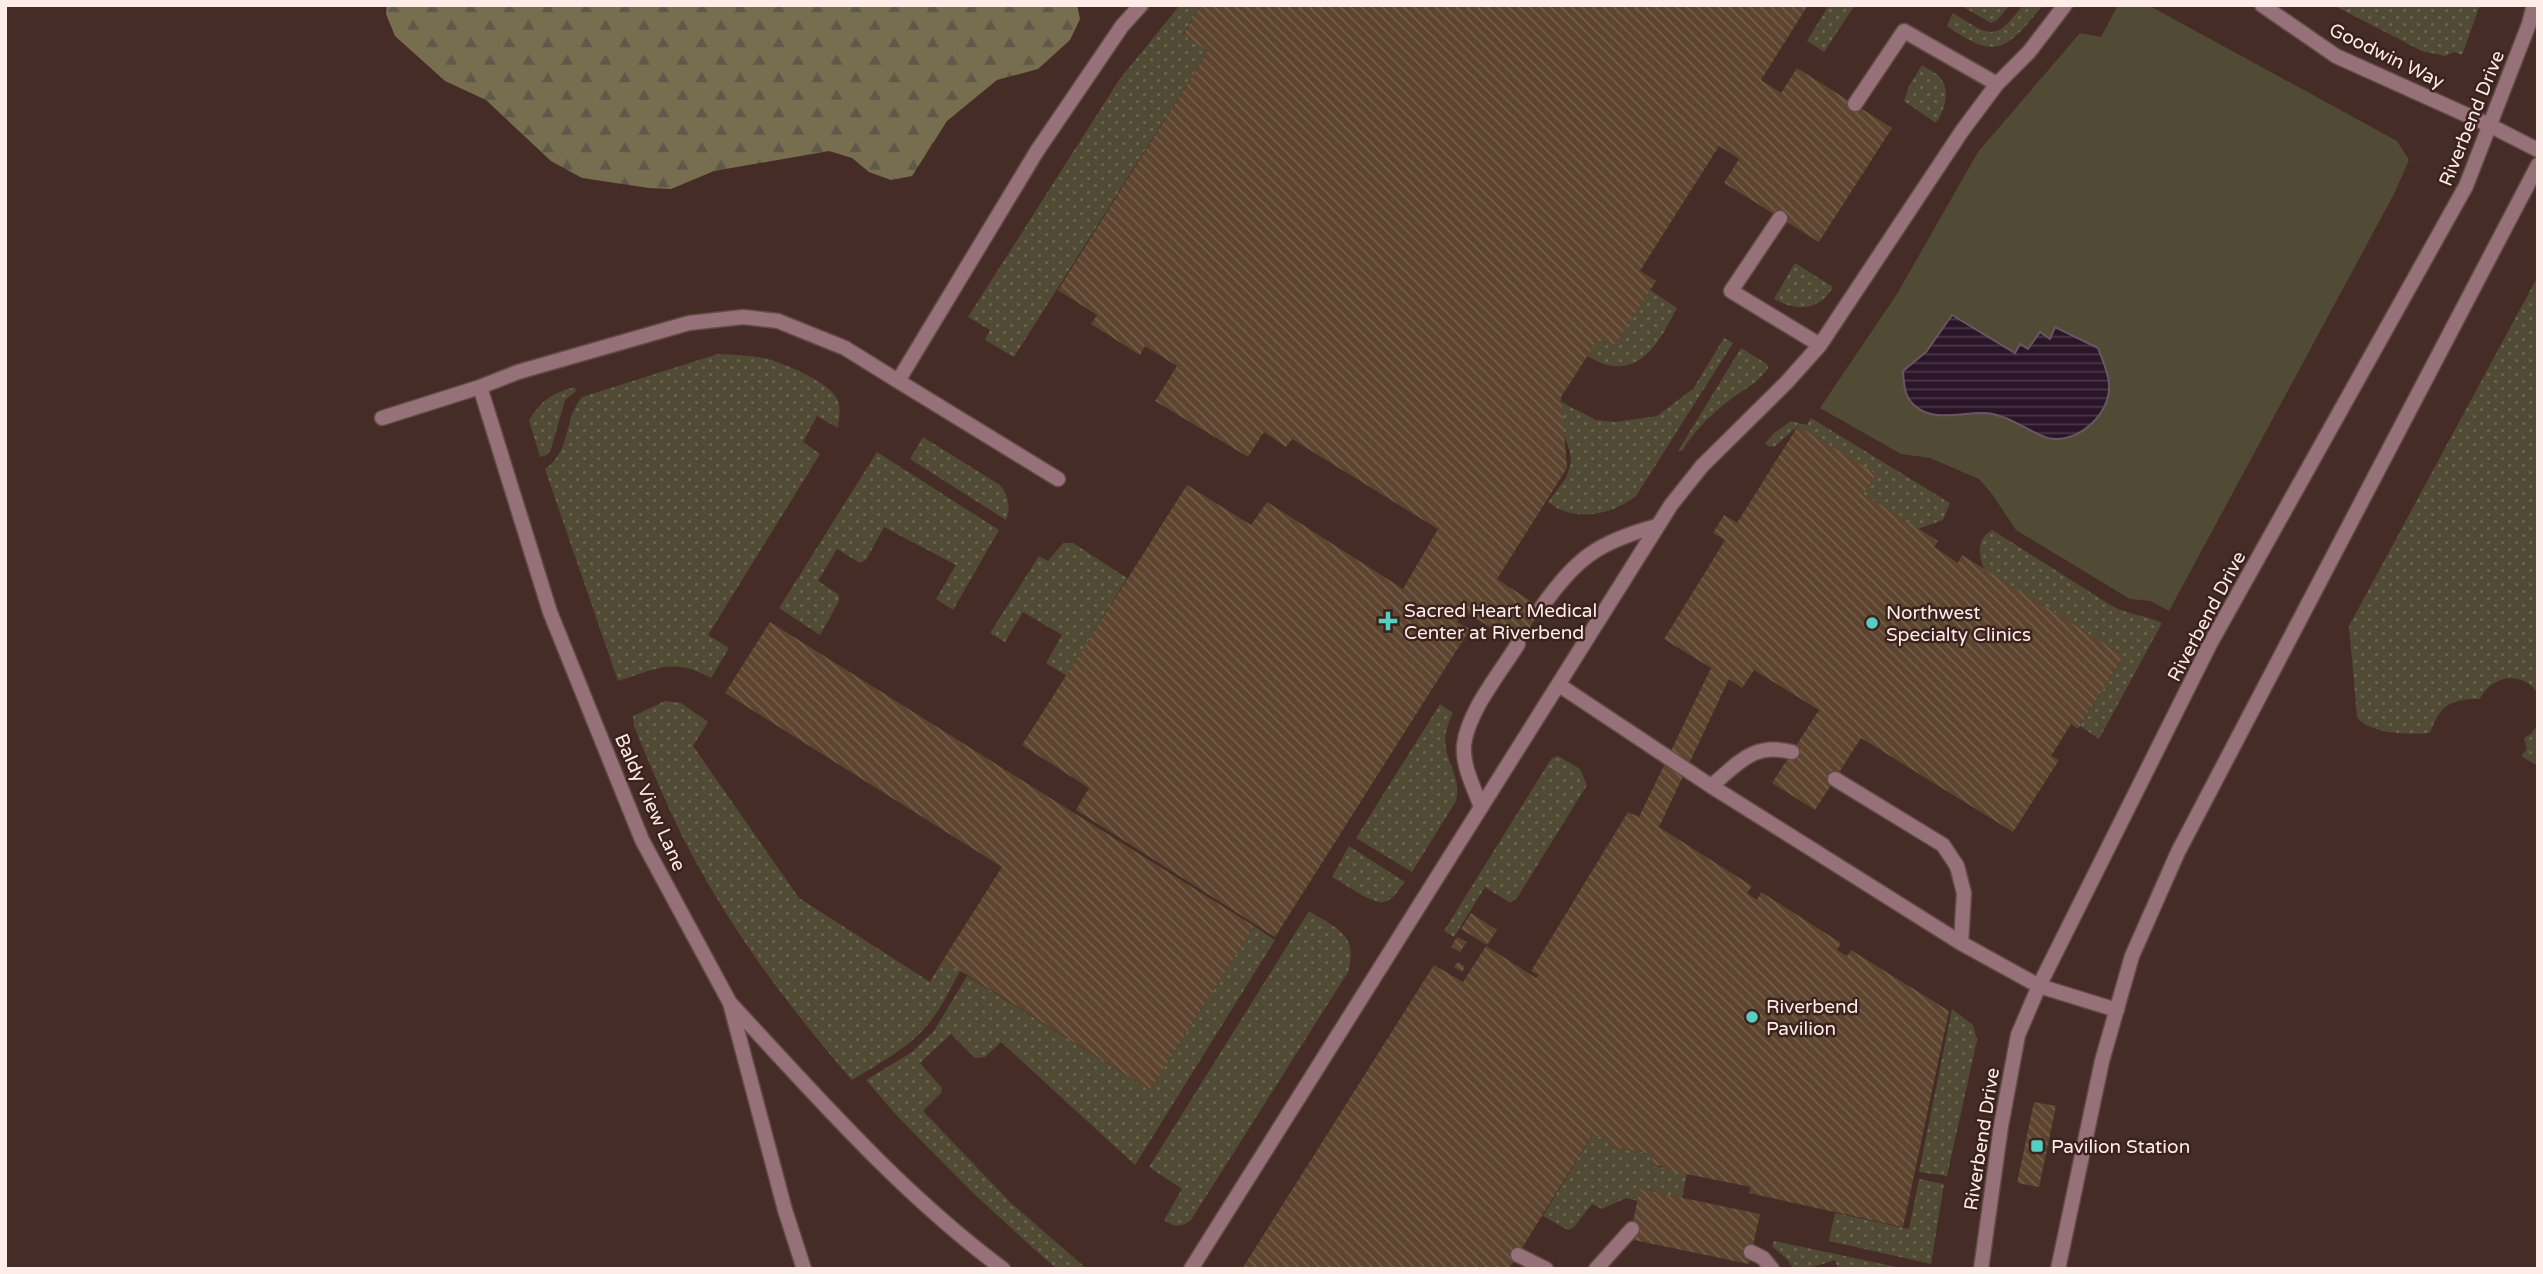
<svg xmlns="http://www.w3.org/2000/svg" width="2543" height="1274" font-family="'Varela Round',sans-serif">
<defs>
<pattern id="grass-dots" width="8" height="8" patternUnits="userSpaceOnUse" patternTransform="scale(1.75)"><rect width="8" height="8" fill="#514b35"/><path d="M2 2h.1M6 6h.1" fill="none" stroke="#6b6552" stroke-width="1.8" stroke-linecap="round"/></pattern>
<pattern id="forest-firs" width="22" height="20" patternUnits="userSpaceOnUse" patternTransform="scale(1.75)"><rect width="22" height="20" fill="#776e4f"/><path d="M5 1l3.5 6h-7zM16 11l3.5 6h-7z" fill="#5f594a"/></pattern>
<pattern id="water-rules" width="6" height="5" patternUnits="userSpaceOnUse" patternTransform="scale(1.75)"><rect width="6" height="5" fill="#2b1528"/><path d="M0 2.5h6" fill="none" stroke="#4b3747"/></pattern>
<pattern id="building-back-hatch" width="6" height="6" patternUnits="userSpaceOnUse" patternTransform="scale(1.75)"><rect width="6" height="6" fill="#5c442e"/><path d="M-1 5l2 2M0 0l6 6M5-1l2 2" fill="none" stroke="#745f4c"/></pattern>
</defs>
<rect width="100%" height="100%" fill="#462c26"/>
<path fill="url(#grass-dots)" d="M1180,5H1201L1183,34L1208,51L1014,357L985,340L990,330L968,317L1119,80Z
M1829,5H1855L1824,52L1807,41Z
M1960,5H2010L1996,21L1991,23Z
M2023,5H2043C2007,49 1997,62 1947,26L1953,13C1990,36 1994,43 2023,5Z
M2333,5H2480L2462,55L2454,52L2445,56L2422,51Z
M1922,65C1927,69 1938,73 1941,79C1951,92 1944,111 1936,123L1904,101L1909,86Z
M1795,263L1833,287C1819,311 1797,312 1774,299Z
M2538,276V694C2524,670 2491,675 2480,699C2450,699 2440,705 2430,733C2410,735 2369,734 2357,717L2349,626Z
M1650,290L1677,308C1663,334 1645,374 1608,365C1601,364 1594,359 1587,356L1599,338L1614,346Z
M1724,338L1733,343L1636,496C1612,515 1574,523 1548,502L1566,478L1571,463L1570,451L1564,435L1561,402L1596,420L1616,422L1657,416L1693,389Z
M1741,348L1767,364L1768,368C1758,384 1740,391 1726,403C1709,416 1693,433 1682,451H1678Z
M718,354C735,355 751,355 768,359C785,364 832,383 838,401C841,410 839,419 838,428L817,416L803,442L820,454L708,635L729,648L711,678C673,657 656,669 618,681L545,469C573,449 562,421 582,397Z
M575,387L576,391L565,400L551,449L547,455L540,457L529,420C542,400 552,393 575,387Z
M1811,418L1950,503L1943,520L1918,529L1863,494L1875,474L1798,426L1774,447L1768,446L1765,443L1774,433L1791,421L1807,425Z
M923,437L1000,485C1009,497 1011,506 1006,520L910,459Z
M877,452L999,530L953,610L936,599L956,565L884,527L866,560L860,563L837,549L818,581L839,595V601L820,635L779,608Z
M1992,530L2112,606C2129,615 2145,615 2162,623L2099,739L2080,726L2124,656L1984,569C1978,554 1977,539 1992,530Z
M1063,543H1073L1127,578L1067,676L1046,663L1062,635L1023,612L1005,642L990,633L1039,556L1048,561Z
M665,701L681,703L708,722L693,746L799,898L930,982L943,960L960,971C950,989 941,1009 928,1024C909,1048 878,1064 852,1080C793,1012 739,941 696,862C672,819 653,772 634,726L633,716Z
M1440,704L1453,713C1431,755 1464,768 1456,801L1412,872L1356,838Z
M2538,725V766L2521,756L2527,749L2524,738L2531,734Z
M1558,756L1580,769L1587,785L1517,898L1510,903L1485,887L1454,937L1444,931L1551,759Z
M1349,846L1405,882C1399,889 1393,900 1384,902C1372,904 1343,883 1332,877Z
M1309,911C1337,929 1359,934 1348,972L1191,1220C1181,1228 1175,1227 1164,1220L1182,1189L1149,1167Z
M1254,926L1275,940L1135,1165L1001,1042L985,1057L975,1058L951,1034L920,1063L942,1088L941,1093L923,1111L1011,1203L1087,1269H1057L1034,1249L973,1193L897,1116L866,1080L912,1052L934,1031L967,976L1150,1090Z
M1952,1009L1973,1025L1977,1040L1947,1176L1919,1172Z
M1592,1135L1610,1139L1609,1146L1653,1154L1651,1165L1687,1174L1682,1198L1640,1189L1638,1201L1626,1198L1602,1209L1592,1204L1573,1228L1568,1230L1543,1216Z
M1919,1179L1944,1184L1931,1264L1829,1241L1835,1213L1909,1229Z
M1774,1241L1906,1269H1838L1835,1260L1807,1269H1793L1788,1260L1772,1246Z"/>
<path fill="url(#forest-firs)" d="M387,5H1077L1080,19L1070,40L1038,69L997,80L947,121L912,176L891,180L869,172L852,158L829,151L714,171L671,189L649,188L582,178L551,161L486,100L445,81L395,36L386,14Z"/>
<path fill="#514b35" d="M2118,5H2148L2397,141L2409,160L2394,194L2169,611L2151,601L2130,599L2016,530L1992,494L1979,479L1930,458L1901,454L1820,408L1897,294L1978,152L2080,33L2101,37Z"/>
<path fill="url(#water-rules)" stroke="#6a5662" stroke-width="2" d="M1952,315L2015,353L2020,344L2028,349L2040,332L2050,339L2055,327L2098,348C2102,359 2109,373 2109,385C2111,414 2077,445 2048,438C2031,433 2013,418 1993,414C1968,409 1935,425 1914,405C1904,396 1904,384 1903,371L1926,352Z"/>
<path fill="url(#building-back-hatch)" d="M1201,5H1808L1761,80L1781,93L1797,68L1892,128L1819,242L1724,183L1739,159L1719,146L1640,271L1656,281L1614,346L1599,338L1561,397L1567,468L1497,579L1541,608L1540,611L1519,645L1464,611L1457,622L1470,629L1275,937L1076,810L1089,788L1022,745L1187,485L1251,525L1267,502L1403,589L1438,529L1292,439L1286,447L1264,432L1248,457L1155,401L1177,366L1145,346L1140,355L1091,324L1097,315L1058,290L1208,51L1183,35Z
M1798,426L1876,474L1863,494L1938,541L1934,547L1958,563L1962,555L2124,656L2078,729L2071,724L2051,756L2059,760L2013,832L1861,738L1815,810L1772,783L1819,710L1754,670L1742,688L1729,679L1659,827L1752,886L1747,893L1757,900L1761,892L1841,943L1837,950L1847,956L1851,950L1949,1011L1903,1227L1749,1193L1751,1187L1661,1169L1662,1166L1651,1165L1653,1154L1609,1146L1610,1139L1592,1135L1509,1269H1242L1434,965L1463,982L1486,946L1536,978L1538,975L1531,971L1628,812L1639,817L1711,668L1664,639L1725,540L1713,533L1724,515L1737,523Z
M770,622L1254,926L1150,1090L943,960L1002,867L725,693Z
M1471,913L1497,930L1487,945L1461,929Z
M1457,937L1467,942L1460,952L1451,947Z
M1458,962L1465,967L1462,972L1454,967Z
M2034,1102L2056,1106L2039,1187L2017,1183Z
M1640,1189L1760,1214L1749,1264L1629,1239Z"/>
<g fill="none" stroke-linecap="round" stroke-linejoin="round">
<defs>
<path id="service" d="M1855,104L1904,31L1997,84
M1780,218L1731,291L1820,345
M898,381L1058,479
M382,418L480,387L518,372L689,323L743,317L778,321L845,348L898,381L1037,151L1122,26L1141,5
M1541,608C1576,558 1598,542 1657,526
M1559,685L1711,786L1961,943L2039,986L2117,1010
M1835,779L1943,845L1957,866L1964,893L1961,943
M1711,786C1739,763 1753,742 1792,752
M1481,807C1474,788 1462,765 1464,745C1468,711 1500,673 1518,644
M1751,1252L1763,1258L1772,1269
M1518,1255L1546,1269
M1191,1269L1671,505L1702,466L1786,383L1820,345L1962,131L1997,84L2029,52L2065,5
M1596,1269L1632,1229"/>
<path id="minor" d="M2262,5L2336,56L2489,125L2538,150
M480,387L550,612L642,840L730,1003L785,1210L804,1269
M731,1004C817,1097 901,1193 1003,1269"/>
<path id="tertiary" d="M1981,1269L2001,1126L2018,1035L2039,986L2210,644L2466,186L2529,24L2534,5
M2058,1269L2102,1061L2132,956L2178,852L2538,165"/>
</defs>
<use href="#service" stroke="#634b45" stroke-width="17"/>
<use href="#minor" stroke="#634b45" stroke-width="17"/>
<use href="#tertiary" stroke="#634b45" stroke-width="17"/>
<use href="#service" stroke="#96717a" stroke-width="14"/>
<use href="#minor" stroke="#96717a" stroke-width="14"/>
<use href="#tertiary" stroke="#96717a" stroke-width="14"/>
</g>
<g fill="#57cec2" stroke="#3b221c" stroke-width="2.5">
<path d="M1384.5 610.5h7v7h7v7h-7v7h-7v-7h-7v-7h7z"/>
<circle cx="1872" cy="623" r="7"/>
<circle cx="1752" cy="1017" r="7"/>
<rect x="2030" y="1139" width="14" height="14" rx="3.5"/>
</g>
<g text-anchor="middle" stroke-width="5" stroke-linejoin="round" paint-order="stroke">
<g font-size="19" fill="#feece8" stroke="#3b221c">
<text transform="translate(2387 55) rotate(26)" y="7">Goodwin Way</text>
<text transform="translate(2471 118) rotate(-68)" y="7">Riverbend Drive</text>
<text transform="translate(2206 616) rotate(-62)" y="7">Riverbend Drive</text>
<text transform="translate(651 802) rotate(66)" y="7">Baldy View Lane</text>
<text transform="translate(1981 1139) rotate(-81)" y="7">Riverbend Drive</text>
</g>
<g font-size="19" fill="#feece8" stroke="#3b221c" text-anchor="start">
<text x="1404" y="617">Sacred Heart Medical<tspan x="1404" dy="22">Center at Riverbend</tspan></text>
<text x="1886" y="619">Northwest<tspan x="1886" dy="22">Specialty Clinics</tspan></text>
<text x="1766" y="1013">Riverbend<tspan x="1766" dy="22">Pavilion</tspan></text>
<text x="2051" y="1153">Pavilion Station</text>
</g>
</g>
<rect width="2543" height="1274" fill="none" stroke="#feece8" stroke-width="14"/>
</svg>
